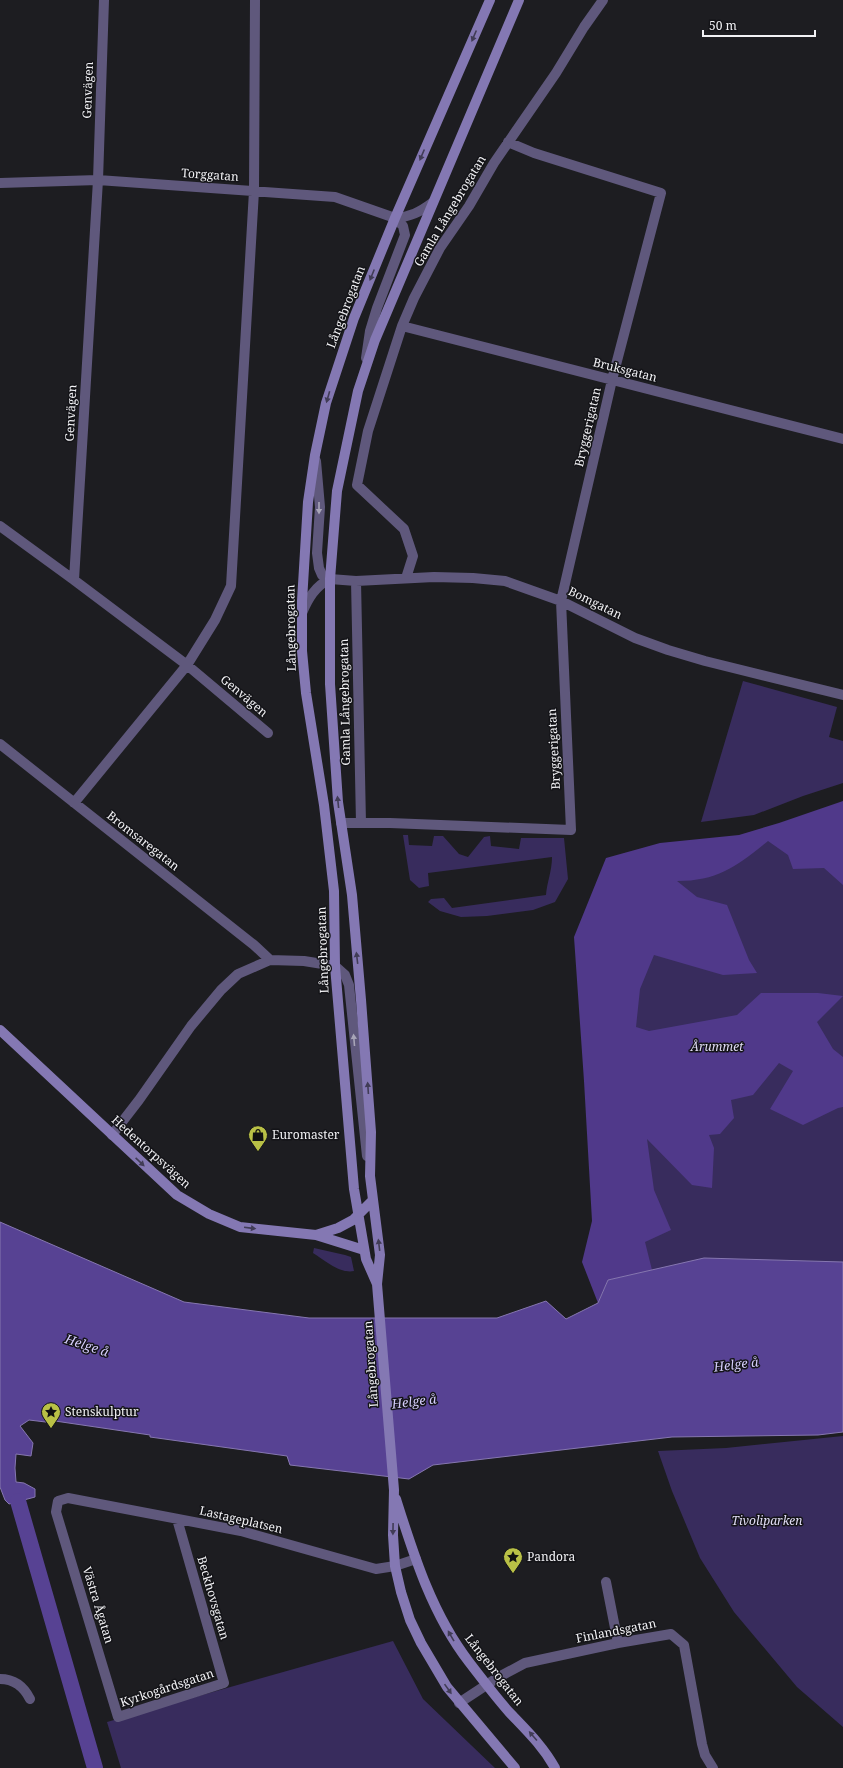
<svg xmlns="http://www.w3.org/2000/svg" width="843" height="1768" font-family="'Noto Serif',serif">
<rect width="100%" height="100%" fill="#1d1d21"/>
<path fill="#382c5d" d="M743,681L837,707L829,737L843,741V783L803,796L754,815L701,822Z
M843,828V1295L605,1278L641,849Z
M403,835H408L409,845L432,846L434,836H443L459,854L468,857L484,837L490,836L491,846L519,849L521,838H564L568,879L555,902L533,910L487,916L461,917L440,911L428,902L431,899L444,898L452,908L546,895C547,882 552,871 552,857L428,873L429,886L419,888L410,880Z
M314,1248L345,1255L351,1257L354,1271C340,1274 324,1260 313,1253Z
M843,1436V1727L797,1687L734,1612L700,1558L672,1491L658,1451L726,1448Z
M393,1641L423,1699L495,1768H121L107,1722Z"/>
<path fill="#50398a" d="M843,801V885L824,868L793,869L788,855L768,841C737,866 718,881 677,881L697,897L727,905L749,960L757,973L723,975L654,955L640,989L636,1027L649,1031L737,1015L761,993H818L843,996L817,1022L833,1049L843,1057V1107L838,1108L803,1125L770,1109L793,1071L779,1063L753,1095L731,1100L734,1118L720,1134L709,1135L714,1148L712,1188L692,1185L647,1139L654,1190L671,1230L645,1242L652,1270L608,1280L598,1303L582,1262L592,1221L584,1081L574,937L606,858L660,843L739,835L779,823Z"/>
<path fill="#574293" stroke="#8677b0" d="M0,1222L184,1302L309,1318H497L546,1301L566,1319L598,1303L608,1280L704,1258L843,1262V1432L818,1435L672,1437L433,1465L409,1479L290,1465L287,1456L150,1437V1435L55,1421L54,1423L29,1420L20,1426L33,1443L31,1456L16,1454L15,1468L16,1482L24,1483L35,1489V1497L9,1504L5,1500L0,1487Z"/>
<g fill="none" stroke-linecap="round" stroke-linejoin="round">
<path stroke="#574293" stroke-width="16" d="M18,1501L95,1768"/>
<path stroke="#5f587c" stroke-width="10" d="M104,0L98,180L74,580L187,665L268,733
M0,183L98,180L335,197L395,218
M402,326L843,439
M366,358L370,331L377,308L405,235L403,226L395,218C410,217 420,212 432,203
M0,526L74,580
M406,578L413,556L404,529L357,485L368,431L402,326L414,298L440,248L469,206L494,163L556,73L584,27L603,0
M330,579L356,581L434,577L473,578L505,581L561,601L635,638L668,650L705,661L843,695
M356,581L361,823
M302,613C308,599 315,586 330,579L322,575L319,568L317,553L320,507L316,461
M0,744L254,945L270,960
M74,803L187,665L215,620L231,586L254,191L255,0
M341,823H390L571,830L561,601L612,380L661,193L534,153L508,142
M112,1135L139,1100L191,1026L221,990L238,974L270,960L304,961L335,966L345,975L349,985L367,1156
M177,1519L224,1683L118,1717L56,1512L58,1501L68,1498L241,1531L376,1569L395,1566L416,1559
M606,1582L618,1643
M0,1679C15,1679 24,1687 30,1699
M459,1703L497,1678L525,1663L618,1643L671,1634L684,1645L702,1744L705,1755L713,1768"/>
<path stroke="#8478b3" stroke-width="10" d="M0,1030L177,1195L209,1214L240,1227L316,1235L364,1250
M316,1235L338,1228L353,1220L373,1200
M377,1284L366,1259L354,1189L335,966L334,891L324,805L306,693L302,651V601L308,502L315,455L326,403L354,318L395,218L490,0
M396,1499C414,1556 432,1614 469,1662C482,1679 495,1696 509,1712C526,1730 543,1746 555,1768
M515,1768L447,1687L421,1643L410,1620L401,1592L395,1566L393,1535L394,1490L377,1284L380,1255L370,1176L371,1132L361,1000L352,895L338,802L330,684V579L337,491L358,391L375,340L519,0"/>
</g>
<defs><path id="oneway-solid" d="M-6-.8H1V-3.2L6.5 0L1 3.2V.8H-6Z"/></defs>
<g fill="#413c56">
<use href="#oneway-solid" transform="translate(474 36) rotate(113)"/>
<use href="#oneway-solid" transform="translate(422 155) rotate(113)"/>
<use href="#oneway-solid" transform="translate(372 275) rotate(112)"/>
<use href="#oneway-solid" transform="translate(328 397) rotate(106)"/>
<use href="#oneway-solid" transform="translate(338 802) rotate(-96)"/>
<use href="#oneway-solid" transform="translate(357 958) rotate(-97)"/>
<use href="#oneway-solid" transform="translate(368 1088) rotate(-94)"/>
<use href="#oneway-solid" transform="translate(140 1162) rotate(43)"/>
<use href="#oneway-solid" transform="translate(250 1228) rotate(7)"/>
<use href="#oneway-solid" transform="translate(379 1245) rotate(-97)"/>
<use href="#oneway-solid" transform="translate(393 1529) rotate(91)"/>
<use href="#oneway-solid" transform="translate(451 1636) rotate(-120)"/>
<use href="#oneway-solid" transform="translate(448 1689) rotate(55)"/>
<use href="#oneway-solid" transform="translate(533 1736) rotate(-131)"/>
</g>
<g fill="#a8a5b8">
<use href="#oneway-solid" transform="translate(319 508) rotate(90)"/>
<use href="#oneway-solid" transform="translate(354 1040) rotate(-95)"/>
</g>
<defs>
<symbol id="shop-pin" viewBox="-11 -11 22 30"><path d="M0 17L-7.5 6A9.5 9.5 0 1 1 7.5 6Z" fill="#b9c046" stroke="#141418"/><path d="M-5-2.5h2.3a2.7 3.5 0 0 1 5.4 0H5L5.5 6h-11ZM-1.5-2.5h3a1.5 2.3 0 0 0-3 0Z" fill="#111"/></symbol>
<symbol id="sight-pin" viewBox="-11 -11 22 30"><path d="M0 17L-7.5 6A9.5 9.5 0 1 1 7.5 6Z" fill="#b9c046" stroke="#141418"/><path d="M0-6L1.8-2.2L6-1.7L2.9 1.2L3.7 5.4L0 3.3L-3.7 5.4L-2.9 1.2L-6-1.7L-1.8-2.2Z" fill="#111"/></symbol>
</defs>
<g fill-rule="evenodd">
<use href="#shop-pin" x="247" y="1124" width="22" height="30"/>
<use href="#sight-pin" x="40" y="1401" width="22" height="30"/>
<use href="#sight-pin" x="502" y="1546" width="22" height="30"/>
</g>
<g text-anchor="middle" stroke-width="3" stroke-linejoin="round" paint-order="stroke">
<g font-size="12" fill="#f2f2f5" stroke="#141418">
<text transform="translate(88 90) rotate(-88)" y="4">Genvägen</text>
<text transform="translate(210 175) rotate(4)" y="4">Torggatan</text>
<text transform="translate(450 211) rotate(-59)" y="4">Gamla Långebrogatan</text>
<text transform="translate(346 307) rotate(-69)" y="4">Långebrogatan</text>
<text transform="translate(625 370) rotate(14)" y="4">Bruksgatan</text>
<text transform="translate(71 413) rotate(-87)" y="4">Genvägen</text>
<text transform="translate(588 427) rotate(-77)" y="4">Bryggerigatan</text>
<text transform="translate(595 603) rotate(26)" y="4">Bomgatan</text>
<text transform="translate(291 628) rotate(-91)" y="4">Långebrogatan</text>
<text transform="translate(244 696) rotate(40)" y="4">Genvägen</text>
<text transform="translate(345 702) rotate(-91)" y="4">Gamla Långebrogatan</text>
<text transform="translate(554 749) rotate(-93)" y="4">Bryggerigatan</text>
<text transform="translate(143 841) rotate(38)" y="4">Bromsaregatan</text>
<text transform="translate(323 950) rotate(-92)" y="4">Långebrogatan</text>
<text transform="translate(151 1152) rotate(42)" y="4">Hedentorpsvägen</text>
<text transform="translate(371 1364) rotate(-94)" y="4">Långebrogatan</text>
<text transform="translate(241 1520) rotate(13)" y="4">Lastageplatsen</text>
<text transform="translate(213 1598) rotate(74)" y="4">Beckhovsgatan</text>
<text transform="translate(98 1605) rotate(73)" y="4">Västra Ågatan</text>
<text transform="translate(616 1631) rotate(-11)" y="4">Finlandsgatan</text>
<text transform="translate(494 1670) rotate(52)" y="4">Långebrogatan</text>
<text transform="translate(167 1688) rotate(-18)" y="4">Kyrkogårdsgatan</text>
</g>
<g font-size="12" font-style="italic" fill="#e0dcf4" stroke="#141418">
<text x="717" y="1051">Årummet</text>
<text x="767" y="1525">Tivoliparken</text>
</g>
<g font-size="12" fill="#f2f2f5" stroke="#141418" text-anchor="start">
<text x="272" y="1139">Euromaster</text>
<text x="65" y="1416">Stenskulptur</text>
<text x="527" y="1561">Pandora</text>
</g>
<g font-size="13" font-style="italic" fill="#d4ccfa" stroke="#141418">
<text transform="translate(87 1345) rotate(18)" y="5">Helge å</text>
<text transform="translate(736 1364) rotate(-7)" y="5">Helge å</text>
<text transform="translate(414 1401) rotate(-7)" y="5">Helge å</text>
</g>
</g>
<path d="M703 30v6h112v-6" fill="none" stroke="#f2f2f5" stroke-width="2"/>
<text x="709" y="30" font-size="12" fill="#f2f2f5" stroke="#141418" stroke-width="3" paint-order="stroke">50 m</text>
</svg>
